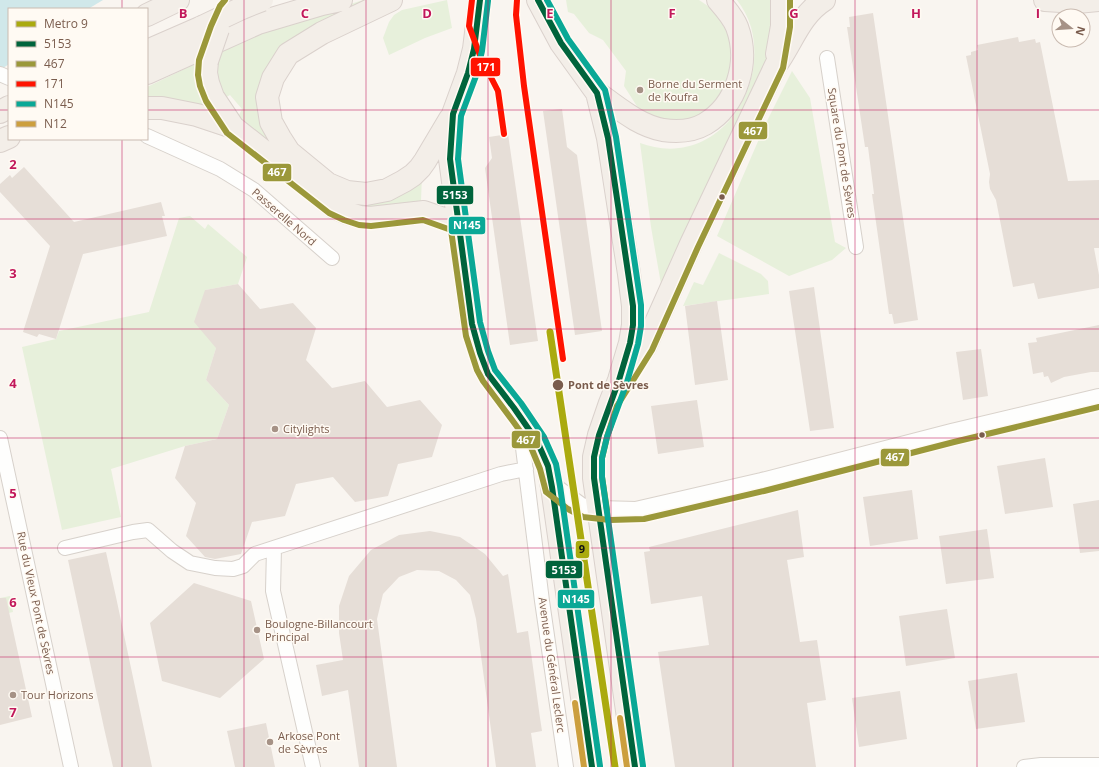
<svg xmlns="http://www.w3.org/2000/svg" width="1099" height="767" font-family="'Open Sans',sans-serif">
<rect width="100%" height="100%" fill="#f9f5f0"/>
<path fill="#e7f0db" d="M363,0L365,4L364,7C337,19 296,33 277,56C267,68 261,92 261,107C262,119 274,141 282,151C288,158 297,164 304,171C323,187 339,200 365,200C388,201 405,188 422,175L421,201L372,207H360L337,201L324,193L300,173L238,117L242,109L230,95L223,99L215,81L213,70L215,59L222,51L240,41L292,23Z
M447,0L452,28L425,38L389,55L383,38L389,22L394,15L402,10Z
M566,0H699L711,8L717,16L723,25L728,35L730,46V65L728,76L725,86L720,94L708,108L700,116L677,124L640,111L624,86L626,71L603,40L589,33L574,14L568,12Z
M737,0H774V27L766,64L684,240L661,284L651,227L640,143C652,147 665,150 679,148C734,141 765,78 751,27C748,17 743,8 737,0Z
M195,64L197,84L212,114L147,102V87Z
M792,71L810,98L835,242L846,248L832,260L789,276L717,236L766,123Z
M190,216L205,229L208,224L247,257L238,284L205,290L216,348L206,380L229,405L217,439L185,446L111,469L121,517L62,530L22,347L56,339L59,331L149,312L179,218Z
M719,253L761,274L768,281L769,294L683,306L694,282L703,285Z
M10,596L13,612L0,615V598Z"/>
<path fill="#d0e8ea" d="M0,0H103L88,9H9V64L0,70Z"/>
<path fill="#e6ded7" d="M873,13L918,320L894,324L892,314H889L872,194H874L868,147H865L847,27H850L849,17Z
M1018,37L1019,42L1035,39L1036,43L1040,42L1068,181L1099,180V248H1094L1099,275V288L1038,299L1034,283L1013,287L996,200L990,189L989,182L990,174L966,56L971,55V52L978,50L977,45Z
M562,109L567,147L577,155L602,331L575,335L543,111Z
M508,134L538,341L510,345L485,168L492,158L489,137Z
M24,167L74,222L161,202L165,216H162L167,236L83,254L56,339L39,334L37,337L23,332L50,246L0,192V184L10,175L12,178Z
M238,284L260,309L293,303L316,328L306,360L332,388L365,381L387,407L420,400L442,425L432,457L398,464L388,496L355,502L333,477L296,484L285,516L252,522L241,554L215,559L205,557L186,536L196,503L175,478L185,446L217,439L229,405L206,380L216,348L194,322L205,290Z
M814,287L834,428L810,431L789,291Z
M717,301L728,380L695,385L685,306Z
M1099,325V372H1091L1064,377L1051,383L1048,376L1044,377L1043,372L1033,374L1028,343L1037,342L1036,338Z
M981,349L988,396L963,400L956,352Z
M697,400L704,447L658,454L651,406Z
M1045,458L1053,507L1005,514L997,466Z
M912,490L918,539L870,546L863,497Z
M1099,500V551L1080,553L1073,504Z
M798,510L804,557L787,560L800,642L817,640L826,700L807,703L816,767H675L658,652L709,645L702,596L651,604L644,552L650,551L649,547Z
M987,529L994,578L946,584L939,536Z
M430,531L460,537L485,554L503,576L508,574L517,633L528,631L540,718L542,731L531,733L536,767H496L476,619L470,595L456,580L439,571L417,570L399,577L383,594L377,619L397,767H359L348,690L322,696L316,665L343,660L339,633V606L349,576L371,550L399,535Z
M106,552L116,597L152,767H113L104,728L68,560Z
M194,583L251,601L264,659L220,698L162,681L150,623Z
M0,598H6L32,717L0,725Z
M947,609L955,658L906,666L899,616Z
M1017,673L1025,722L976,729L968,681Z
M900,691L907,739L859,747L852,698Z
M266,723L275,767H235L227,731Z"/>
<g fill="none" stroke-linecap="round" stroke-linejoin="round">
<defs>
<path id="street" d="M827,58L856,247
M0,74L9,78
M147,136L220,169L254,190L332,258
M522,422L523,448L542,601L566,767
M0,438L71,767
M65,548L133,532L148,530L172,551L190,563L215,568L233,569L243,566L255,554L501,474L526,469
M274,548L273,591L313,767
M1024,767L1041,765H1099"/>
<path id="secondary" d="M552,487L581,508L599,511L636,512L762,483L952,434L1099,399"/>
<path id="primary" d="M391,0L322,33L288,54L273,78L267,97L271,122L280,138L289,152L328,184L347,192L366,194L387,190L404,181L413,175L420,168L425,161L450,119
M480,0L474,49L468,73L453,114L450,159L472,324L480,353L488,374L514,408L537,441L548,466L552,487L592,767
M538,0L561,43L597,93L608,138L629,274L633,306V325L630,343L619,380L610,403L599,435L594,457V478L635,767
M1045,0L1077,2L1099,0
M147,15L178,0
M147,51L202,27
M777,54L782,26V0
M207,61L206,73L208,83L213,97L233,127L334,207L347,213L360,217L370,218L424,212L458,224
M147,73L258,23L322,4L341,0
M597,93C618,107 637,125 663,130C677,132 693,131 705,124C737,105 750,62 737,27C733,17 725,8 718,0
M147,108H162L197,115L233,127
M0,112L9,107
M0,141L9,137
M629,371L645,347L691,244L776,65C792,43 800,15 824,0"/>
</defs>
<use href="#street" stroke="#d7d1cb" stroke-width="16"/>
<use href="#secondary" stroke="#d9d2cb" stroke-width="22"/>
<use href="#primary" stroke="#dad1cc" stroke-width="24"/>
<use href="#street" stroke="#fefefd" stroke-width="14"/>
<use href="#secondary" stroke="#fefefd" stroke-width="20"/>
<use href="#primary" stroke="#f3eee8" stroke-width="22"/>
<defs>
<path id="primary-bridge" d="M202,27L242,8L262,0
M207,61L218,29"/>
</defs>
<use href="#primary-bridge" stroke="#dad1cc" stroke-width="24" stroke-linecap="butt"/>
<use href="#primary-bridge" stroke="#f3eee8" stroke-width="22"/>
<defs>
<path id="bus-1" d="M480,0L474,49L468,73L453,114L450,159L472,324L480,353L488,374L514,408L537,441L548,466L552,487L592,767
M538,0L561,43L597,93L608,138L633,306V325L630,343L619,380L599,435L594,457V478L635,767"/>
<path id="bus-2" d="M225,0L220,6L211,26L199,60L198,75L200,86L206,101L227,133L329,213L344,220L359,225L371,226L423,220L451,230L466,336L477,370L483,381L515,424L530,445L540,469L546,492L568,509L583,517L610,520L644,519L764,491L954,442L1099,407
M607,510L602,477V458L607,437L617,406L652,350L698,247L783,68L790,27V0"/>
<path id="bus-3" d="M472,0L469,26L481,58L498,91L504,134
M517,0L516,15L524,86L563,359"/>
<path id="bus-4" d="M547,0L568,39L605,90L616,137L641,305V326L638,344L627,382L607,437L602,458V477L643,766
M488,1L482,51L476,76L461,116L458,159L480,322L488,351L495,370L521,403L544,437L556,464L560,486L600,766"/>
<path id="bus-5" d="M575,703L584,767
M620,718L627,767"/>
</defs>
<use href="#bus-1" stroke="#fffaf3" stroke-width="9"/>
<use href="#bus-2" stroke="#fffaf3" stroke-width="9"/>
<use href="#bus-3" stroke="#fffaf3" stroke-width="9"/>
<use href="#bus-4" stroke="#fffaf3" stroke-width="9"/>
<use href="#bus-5" stroke="#fffaf3" stroke-width="9"/>
<use href="#bus-1" stroke="#00643c" stroke-width="6"/>
<use href="#bus-2" stroke="#9b983a" stroke-width="6"/>
<use href="#bus-3" stroke="#ff1300" stroke-width="6"/>
<use href="#bus-4" stroke="#0aa896" stroke-width="6"/>
<use href="#bus-5" stroke="#cc9f3e" stroke-width="6"/>
<defs>
<path id="metro-1" d="M550,332L615,767"/>
</defs>
<use href="#metro-1" stroke="#fffaf3" stroke-width="10"/>
<use href="#metro-1" stroke="#aaaa0f" stroke-width="7"/>
</g>
<path fill="none" stroke="#c2185b" stroke-width="1" stroke-opacity="0.55" d="M122,0V9M244,0V767M366,0V767M488,0V767M611,0V767M733,0V767M855,0V767M977,0V767M0,110H9M147,110H1099M122,139V767M0,219H1099M0,329H1099M0,438H1099M0,548H1099M0,657H1099"/>
<g fill="#a69286" stroke="#fffaf3" stroke-width="1.5">
<circle cx="640" cy="90" r="4"/>
<circle cx="275" cy="429" r="4"/>
<circle cx="257" cy="630" r="4"/>
<circle cx="13" cy="695" r="4"/>
<circle cx="270" cy="742" r="4"/>
</g>
<g fill="#7a5c4d" stroke="#fffaf3" stroke-width="1.5">
<circle cx="722" cy="197" r="3.5"/>
<circle cx="558" cy="385" r="6"/>
<circle cx="982" cy="435" r="3.5"/>
</g>
<g text-anchor="middle" stroke-width="3" stroke-linejoin="round" paint-order="stroke">
<g font-size="11" fill="#7a5c4d" stroke="#fffaf3" text-anchor="start">
<text x="648" y="88">Borne du Serment<tspan x="648" dy="13">de Koufra</tspan></text>
<text x="283" y="433">Citylights</text>
<text x="265" y="628">Boulogne-Billancourt<tspan x="265" dy="13">Principal</tspan></text>
<text x="21" y="699">Tour Horizons</text>
<text x="278" y="740">Arkose Pont<tspan x="278" dy="13">de Sèvres</tspan></text>
</g>
<g font-size="11" fill="#7a5c4d" stroke="#fffaf3">
<text transform="translate(842 153) rotate(81)" y="4">Square du Pont de Sèvres</text>
<text transform="translate(284 217) rotate(41)" y="4">Passerelle Nord</text>
<text transform="translate(36 603) rotate(78)" y="4">Rue du Vieux Pont de Sèvres</text>
<text transform="translate(552 665) rotate(82)" y="4">Avenue du Général Leclerc</text>
</g>
<g font-size="11" font-weight="bold" fill="#7a5c4d" stroke="#fffaf3" text-anchor="start">
<text x="568" y="389">Pont de Sèvres</text>
</g>
</g>
<g font-size="13" text-anchor="middle" font-weight="bold" fill="#c2185b" stroke="#fffaf3" stroke-width="3" stroke-linejoin="round" paint-order="stroke">
<text x="183" y="18">B</text>
<text x="305" y="18">C</text>
<text x="427" y="18">D</text>
<text x="550" y="18">E</text>
<text x="672" y="18">F</text>
<text x="794" y="18">G</text>
<text x="916" y="18">H</text>
<text x="1038" y="18">I</text>
<text x="13" y="169">2</text>
<text x="13" y="278">3</text>
<text x="13" y="388">4</text>
<text x="13" y="498">5</text>
<text x="13" y="607">6</text>
<text x="13" y="717">7</text>
</g>
<g stroke="#fffaf3" stroke-width="1.5">
<rect x="470" y="57" width="31" height="20" rx="4" fill="#ff1300"/>
<rect x="738" y="121" width="30" height="19" rx="4" fill="#9b983a"/>
<rect x="262" y="163" width="30" height="19" rx="4" fill="#9b983a"/>
<rect x="436" y="185" width="38" height="20" rx="4" fill="#00643c"/>
<rect x="448" y="216" width="38" height="19" rx="4" fill="#0aa896"/>
<rect x="511" y="430" width="30" height="19" rx="4" fill="#9b983a"/>
<rect x="880" y="448" width="30" height="19" rx="4" fill="#9b983a"/>
<rect x="575" y="540" width="15" height="19" rx="4" fill="#aaaa0f"/>
<rect x="545" y="560" width="38" height="19" rx="4" fill="#00643c"/>
<rect x="557" y="589" width="38" height="20" rx="4" fill="#0aa896"/>
</g>
<g font-size="11" text-anchor="middle" font-weight="bold" fill="#fff">
<text x="486" y="71">171</text>
<text x="753" y="135">467</text>
<text x="277" y="176">467</text>
<text x="455" y="199">5153</text>
<text x="467" y="229">N145</text>
<text x="526" y="444">467</text>
<text x="895" y="461">467</text>
<text x="564" y="574">5153</text>
<text x="576" y="603">N145</text>
</g>
<g font-size="11" text-anchor="middle" font-weight="bold" fill="#111">
<text x="582" y="553">9</text>
</g>
<rect x="8" y="8" width="140" height="132" fill="#fffaf3" stroke="#cabbb1"/>
<rect x="16" y="21" width="20" height="6" fill="#aaaa0f" stroke="#cabbb1"/>
<text x="44" y="28" font-size="12" fill="#7a5c4d">Metro 9</text>
<rect x="16" y="41" width="20" height="6" fill="#00643c" stroke="#cabbb1"/>
<text x="44" y="48" font-size="12" fill="#7a5c4d">5153</text>
<rect x="16" y="61" width="20" height="6" fill="#9b983a" stroke="#cabbb1"/>
<text x="44" y="68" font-size="12" fill="#7a5c4d">467</text>
<rect x="16" y="81" width="20" height="6" fill="#ff1300" stroke="#cabbb1"/>
<text x="44" y="88" font-size="12" fill="#7a5c4d">171</text>
<rect x="16" y="101" width="20" height="6" fill="#0aa896" stroke="#cabbb1"/>
<text x="44" y="108" font-size="12" fill="#7a5c4d">N145</text>
<rect x="16" y="121" width="20" height="6" fill="#cc9f3e" stroke="#cabbb1"/>
<text x="44" y="128" font-size="12" fill="#7a5c4d">N12</text>
<g transform="translate(1071 28) rotate(107)"><circle r="19" fill="#fffaf3" stroke="#cabbb1"/>
<path d="M0-3L7 15L0 10L-7 15Z" fill="#a69286"/>
<text y="-6" font-size="11" font-weight="bold" text-anchor="middle" fill="#7a5c4d">N</text>
</g>
</svg>
